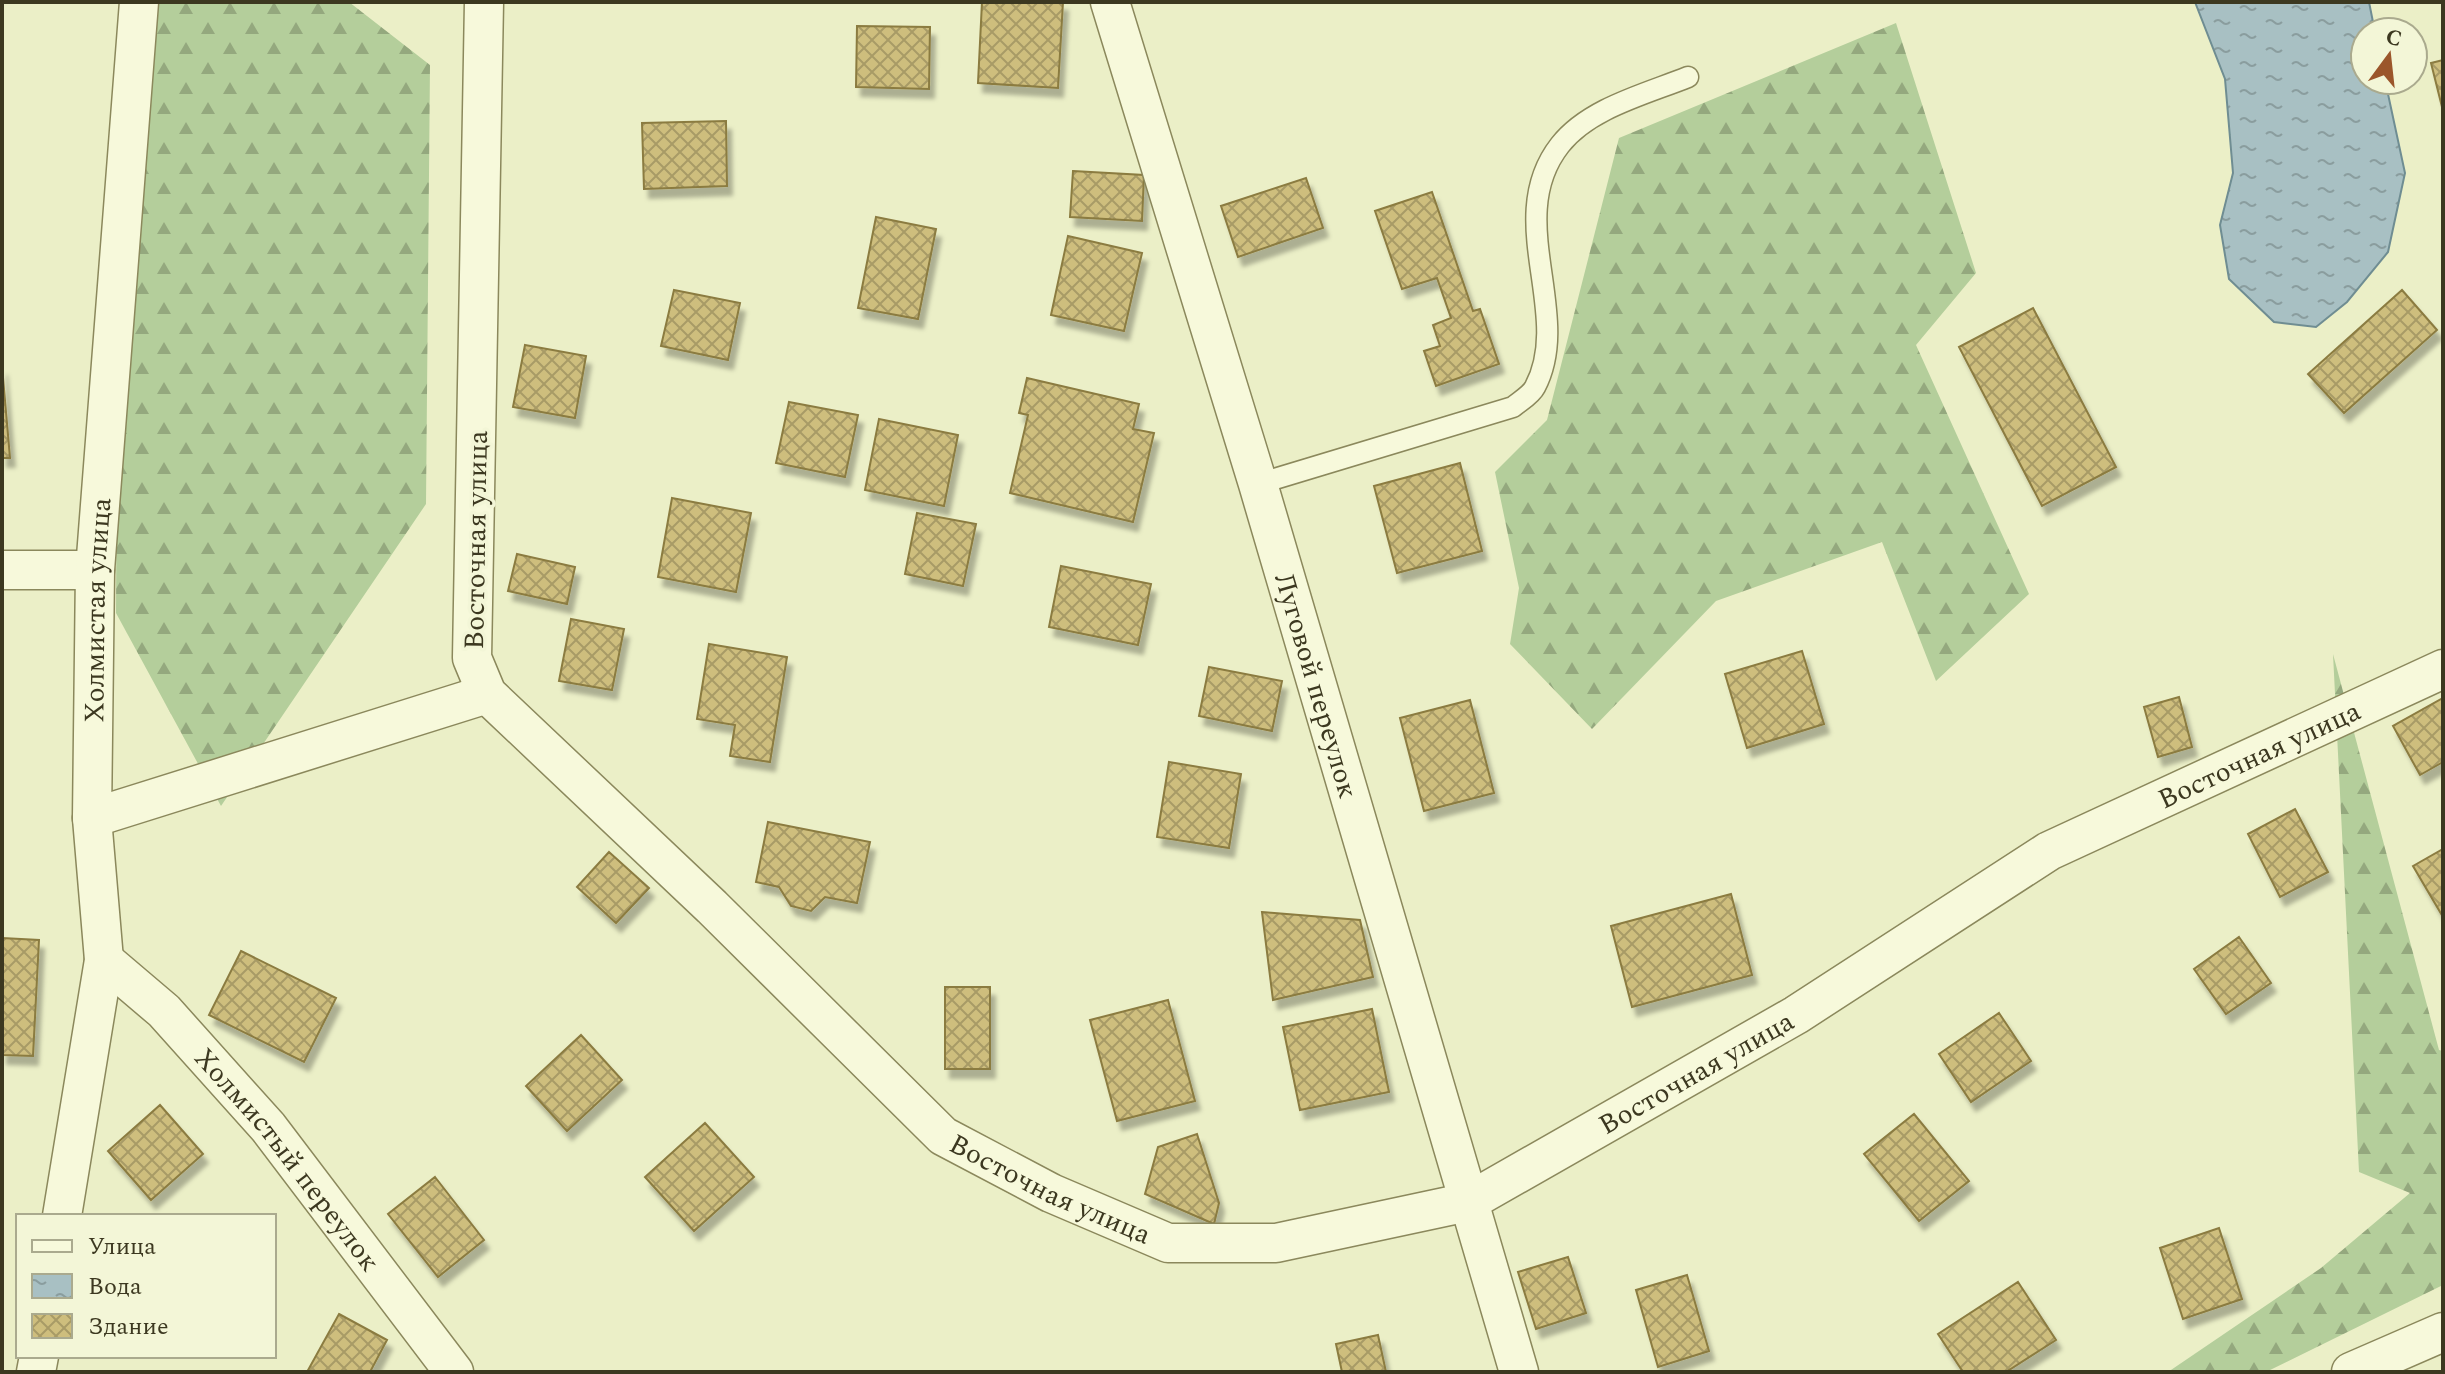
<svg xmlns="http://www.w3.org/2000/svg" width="2445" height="1374" font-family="Spectral,serif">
<defs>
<pattern id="forest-firs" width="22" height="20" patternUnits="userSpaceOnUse" patternTransform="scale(2)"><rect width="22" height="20" fill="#b4ce9b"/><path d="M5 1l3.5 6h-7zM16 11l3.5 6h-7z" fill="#94a87e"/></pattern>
<pattern id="water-ripples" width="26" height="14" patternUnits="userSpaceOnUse" patternTransform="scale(2)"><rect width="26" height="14" fill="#a8c0c3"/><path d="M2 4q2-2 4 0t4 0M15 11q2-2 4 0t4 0" fill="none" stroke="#8a9d9e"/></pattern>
<pattern id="building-cross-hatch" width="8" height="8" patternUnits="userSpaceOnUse" patternTransform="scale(2)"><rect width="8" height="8" fill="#cebe7d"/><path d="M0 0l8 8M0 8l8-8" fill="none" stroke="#a89b66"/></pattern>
<filter id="shadow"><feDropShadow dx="5" dy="9" stdDeviation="2" flood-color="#0004"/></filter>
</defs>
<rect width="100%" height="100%" fill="#ebefc7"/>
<path fill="url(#forest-firs)" d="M119,2H349L430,65L426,504L221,806L116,613Z
M1896,23L1976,273L1916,345L2029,594L1936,681L1882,542L1716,601L1592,729L1510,644L1519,588L1495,472L1547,420L1619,138Z
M2333,654L2439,1050L2443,1051V1285L2266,1372H2168L2321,1268L2410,1193L2359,1172Z"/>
<path fill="url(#water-ripples)" stroke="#6f8d92" stroke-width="2" d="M2195,2H2369L2375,32H2365V80H2385L2405,173L2388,252L2347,302L2316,327L2274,322L2229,279L2220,225L2233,173L2225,79Z"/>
<path fill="url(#building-cross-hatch)" stroke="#8b7b41" stroke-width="2" filter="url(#shadow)" d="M982,2H1063L1058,88L978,83Z
M857,26L930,27L929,89L856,87Z
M2443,60V111L2431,63Z
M726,121L727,186L644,189L642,123Z
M1073,171L1144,175L1142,221L1070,217Z
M1306,178L1323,228L1238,257L1221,206Z
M1432,192L1473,311L1480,309L1499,364L1436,386L1424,351L1440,346L1433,325L1451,318L1437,278L1402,289L1375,211Z
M876,217L936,229L918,319L858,308Z
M1068,236L1142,253L1124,331L1051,315Z
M674,290L740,303L728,360L661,346Z
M2402,290L2437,330L2344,413L2308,374Z
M2033,308L2116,467L2042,506L1959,347Z
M525,345L586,356L575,418L513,407Z
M2,366L10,458H2Z
M1027,378L1139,404L1133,429L1154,433L1133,522L1010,493L1028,415L1019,413Z
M789,402L858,415L845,477L776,463Z
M879,419L958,435L944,506L865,490Z
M1460,463L1482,551L1397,573L1374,486Z
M672,498L751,513L736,592L658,577Z
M917,513L976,524L963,586L905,574Z
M517,554L575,567L567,604L508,591Z
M1061,566L1151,584L1138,645L1049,627Z
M571,619L624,629L612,690L559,681Z
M709,644L787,657L770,762L730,756L735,725L697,719Z
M1802,651L1824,724L1747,748L1725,674Z
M1209,667L1282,681L1272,731L1199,716Z
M2179,697L2192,747L2158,757L2144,707Z
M2443,698V762L2420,775L2393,726Z
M1470,700L1494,793L1424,811L1400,718Z
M1169,762L1241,774L1229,848L1157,837Z
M2295,809L2328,872L2280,897L2248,834Z
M768,822L870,842L857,903L825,897L811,911L791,906L779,887L756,882Z
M2443,849V917L2413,866Z
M609,852L649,888L616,923L577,887Z
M1731,894L1752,975L1632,1007L1611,926Z
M1262,912L1360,920L1373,977L1273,1000Z
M2239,937L2271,983L2226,1014L2194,969Z
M2,938L39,940L33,1056L2,1055Z
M241,951L336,998L304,1062L209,1015Z
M945,987H990V1069H945Z
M1168,1000L1195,1101L1117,1121L1090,1020Z
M1372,1009L1389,1092L1300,1110L1283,1027Z
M1999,1013L2031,1061L1971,1102L1939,1054Z
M581,1035L622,1080L567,1131L526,1086Z
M160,1105L203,1154L151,1200L108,1151Z
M1914,1114L1969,1181L1919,1221L1864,1154Z
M705,1123L754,1177L694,1231L645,1177Z
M1197,1134L1219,1203L1214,1224L1145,1194L1158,1147Z
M435,1177L484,1240L438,1277L388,1214Z
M2219,1228L2242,1299L2183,1319L2160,1248Z
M1568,1257L1586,1313L1536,1329L1518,1272Z
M1687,1275L1709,1351L1658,1367L1636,1290Z
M2018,1282L2056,1340L2006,1372H1963L1938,1334Z
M339,1314L387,1340L370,1372H307Z
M1378,1335L1386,1372H1342L1336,1344Z"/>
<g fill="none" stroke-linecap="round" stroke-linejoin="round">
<defs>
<path id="lane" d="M1258,484L1513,407C1520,401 1531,395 1535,387C1574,313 1502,219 1560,145C1589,108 1646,94 1688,77"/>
<g id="street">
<path id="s1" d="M484,2L472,658L487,694L712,907L943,1136L1051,1193L1168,1243H1276L1468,1202L1796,1015L2049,851L2443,669"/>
<path id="s2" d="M1110,2L1258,484L1519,1372"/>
<path d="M2,570H95"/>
<path d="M92,818L487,694"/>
<path id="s3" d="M104,960L164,1011L268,1127L454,1372"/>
<path id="s4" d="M62,1216L104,960L92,818L95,570L139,2"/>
<path d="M36,1372L39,1356"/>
<path d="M2351,1372L2443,1332"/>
</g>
</defs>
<use href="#lane" stroke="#8b885c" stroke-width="23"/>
<use href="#street" stroke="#8b885c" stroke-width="41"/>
<use href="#lane" stroke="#f7f9db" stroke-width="20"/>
<use href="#street" stroke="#f7f9db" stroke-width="38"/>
</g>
<g text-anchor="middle" stroke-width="7" stroke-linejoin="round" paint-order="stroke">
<g font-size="28" fill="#3c3820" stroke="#f3f6d7">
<text transform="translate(475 540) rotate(-89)" y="10">Восточная улица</text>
<text dy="10" stroke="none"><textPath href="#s4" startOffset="610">Холмистая улица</textPath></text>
<text dy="10" stroke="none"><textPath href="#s2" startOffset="714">Луговой переулок</textPath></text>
<text dy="10" stroke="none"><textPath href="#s1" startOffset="2794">Восточная улица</textPath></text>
<text dy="10" stroke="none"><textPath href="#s1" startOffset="2146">Восточная улица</textPath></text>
<text dy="10" stroke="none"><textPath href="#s3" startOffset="272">Холмистый переулок</textPath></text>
<text dy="10" stroke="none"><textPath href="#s1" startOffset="1450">Восточная улица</textPath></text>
</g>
</g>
<rect width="2445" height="1374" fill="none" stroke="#3c3820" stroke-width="8"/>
<rect x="16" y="1214" width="260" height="144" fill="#f3f6d7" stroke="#aaaa8e" stroke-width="2"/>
<rect x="32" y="1240" width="40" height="12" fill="#f7f9db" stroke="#aaaa8e" stroke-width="2"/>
<text x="88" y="1254" font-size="24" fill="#3c3820">Улица</text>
<rect x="32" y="1274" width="40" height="24" fill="url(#water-ripples)" stroke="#aaaa8e" stroke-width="2"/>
<text x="88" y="1294" font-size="24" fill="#3c3820">Вода</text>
<rect x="32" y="1314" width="40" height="24" fill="url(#building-cross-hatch)" stroke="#aaaa8e" stroke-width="2"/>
<text x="88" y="1334" font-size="24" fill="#3c3820">Здание</text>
<g transform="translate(2389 56) rotate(15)"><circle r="38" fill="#f3f6d7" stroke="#aaaa8e" stroke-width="2"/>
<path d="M0-6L14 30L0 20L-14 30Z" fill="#9b562b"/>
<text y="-12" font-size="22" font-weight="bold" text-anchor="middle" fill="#3c3820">С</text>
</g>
</svg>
